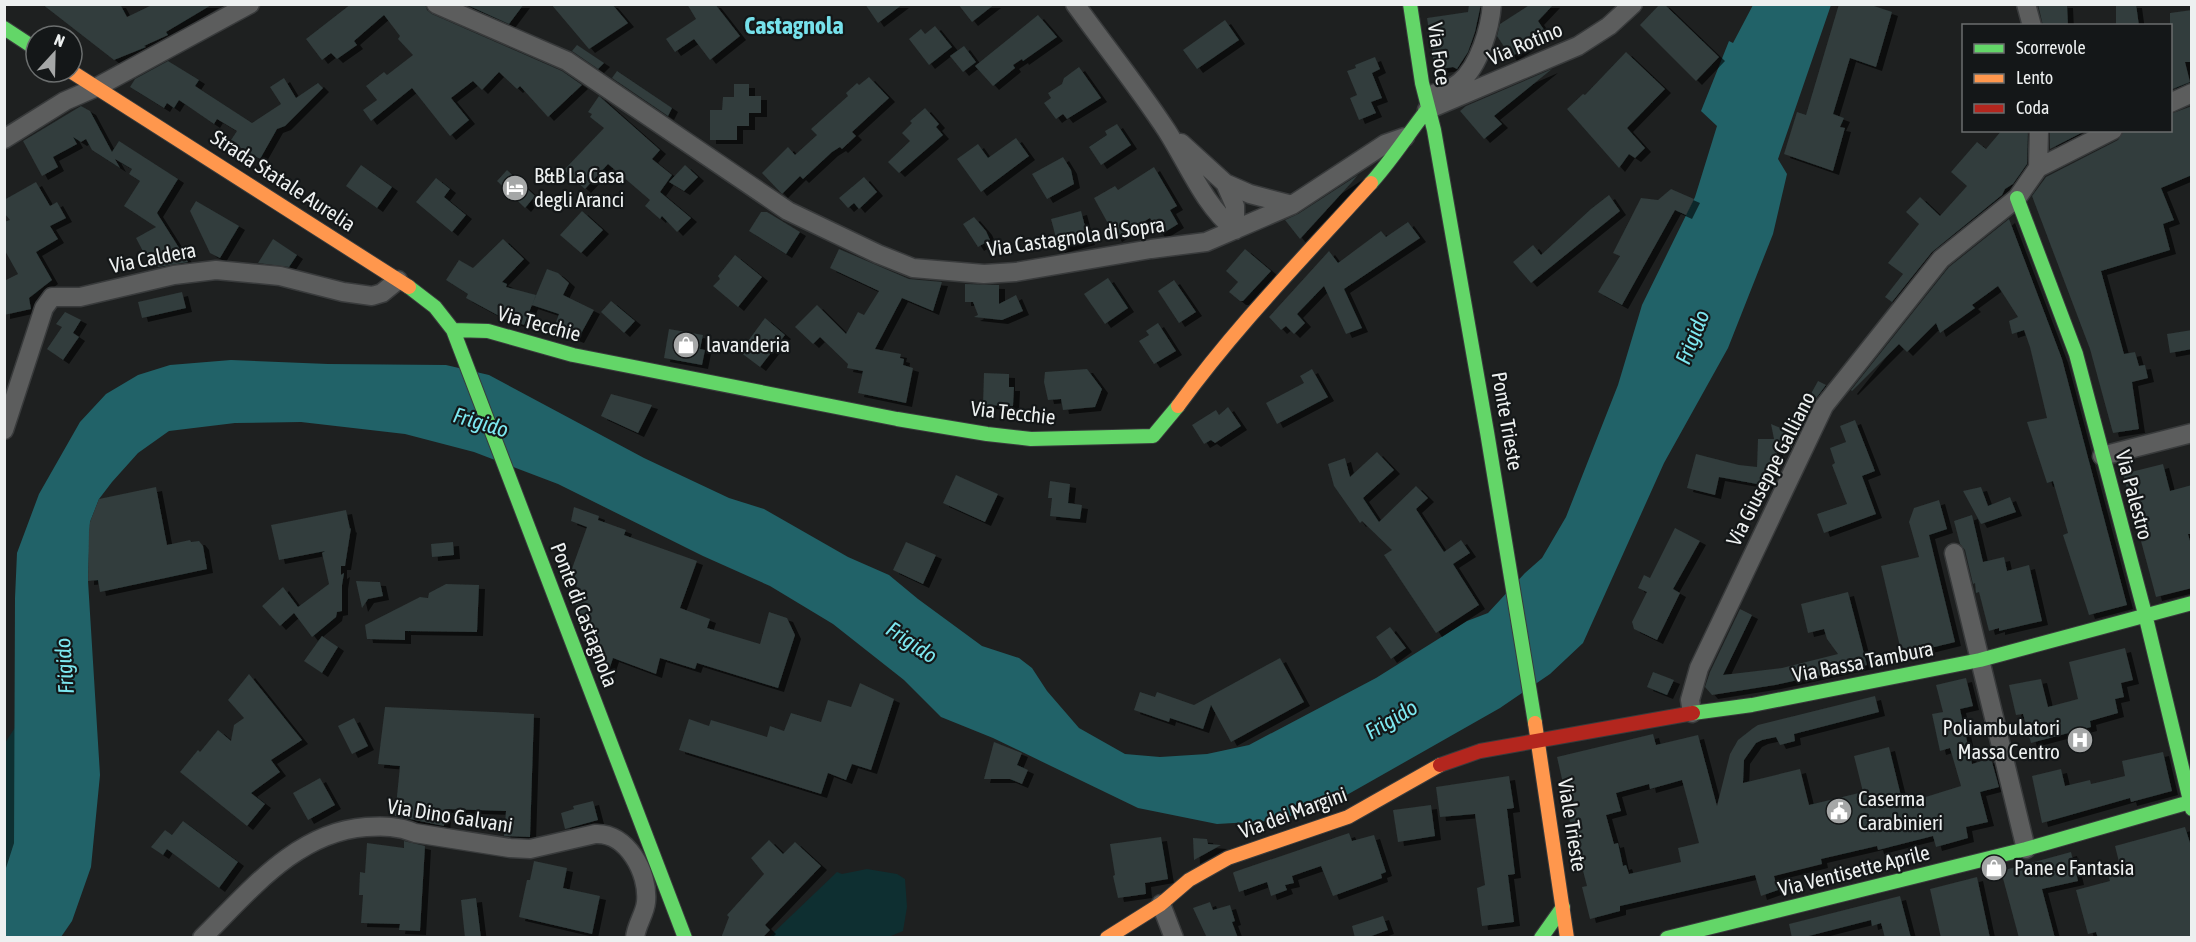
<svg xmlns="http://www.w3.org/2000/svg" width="2196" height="942" font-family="'Asap Condensed',sans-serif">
<defs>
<filter id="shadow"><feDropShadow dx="6" dy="4" stdDeviation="0" flood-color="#0009"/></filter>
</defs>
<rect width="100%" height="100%" fill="#1e2020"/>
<path fill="#0e2f31" d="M16,726L14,843L5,871V743Z
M867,869L897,874L905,879L907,907L903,931L886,938L769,937L837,872L842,874Z"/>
<path fill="#216268" d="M1753,5H1831L1778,159L1787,174L1773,234L1728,348L1664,463L1583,643L1550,674L1500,708L1375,779L1322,809L1268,821L1217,824L1138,808L993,738L941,717L904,680L833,624L770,586L703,556L558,484L474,452L405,434L301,422L235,423L169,431L138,453L112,482L99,499L90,522L88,581L100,775L91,867L72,921L61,937L5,938V871L14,843L15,598L17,553L39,494L80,422L106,394L138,375L170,365L231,360L328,364L446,365L489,375L644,458L729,498L764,509L848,557L889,575L918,599L982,646L1019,658L1032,668L1047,691L1079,728L1125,754L1160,757L1207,754L1249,745L1376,678L1467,621L1488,613L1525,573L1542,558L1566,517L1618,385L1642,305L1695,197L1717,126L1701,111L1729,41L1733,43Z"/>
<path fill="#313c3c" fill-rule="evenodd" filter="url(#shadow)" d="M42,4H120L127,17L154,4H213L166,32L168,35L144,46L146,47L114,60Z
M351,4H425L427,10L432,14L562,71L582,85L548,117L520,86L517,89L499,72L482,90L473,81L451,98L469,120L450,136L412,88L371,121L363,110L377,100L366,86L384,72L387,75L413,55L398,39L400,36L384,15L354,41L357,45L337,59L331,53L322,60L306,39Z
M465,4H524L509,24Z
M551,4H612L628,23L589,49Z
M687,4H715L740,36L710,60L694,39L675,52L666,39L696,19Z
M865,4H903L878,23Z
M958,4H995L972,22Z
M1469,4H1481L1475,32L1468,52L1457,69L1453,67L1435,70L1427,18L1468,12Z
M1531,4H1554L1538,21L1547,34L1511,57L1497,36L1500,24Z
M1660,4H1664L1719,57L1696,81L1640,25Z
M1839,4H1868L1892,12L1876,67L1850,58L1833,114L1844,118L1840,127L1845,128L1833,171L1784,154L1797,112L1806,115Z
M2038,4H2067L2068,26H2043Z
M2116,4H2136L2139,26H2116Z
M2192,10V62H2185L2190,82L2170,90V13Z
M1038,15L1057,37L1023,61L1022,59L1013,65L1015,68L993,86L975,66Z
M1225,20L1239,40L1197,69L1183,50Z
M935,26L952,47L929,65L909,39L921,29L925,34Z
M577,45L604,63L598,69L572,51Z
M964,46L976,62L963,72L950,56Z
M1626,52L1665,89L1627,128L1645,148L1635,158L1629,154L1619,168L1567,109L1583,94L1585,95Z
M1375,57L1380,69L1372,73L1382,98L1371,102L1376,113L1359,120L1350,98L1357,95L1347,71L1356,68L1355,65Z
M168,61L199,80L195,86L252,123L281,104L270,87L284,78L296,98L318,83L323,88L285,126L277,129L260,159L236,145L237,143L231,140L237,131L217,119L214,124L179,100L174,108L167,103L164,108L130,87L135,79Z
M1079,67L1101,98L1067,119L1063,114L1056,119L1044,103L1051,98L1048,93L1062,84L1064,78Z
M1552,69L1494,116L1502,124L1484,139L1460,111L1466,106Z
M617,71L672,108L668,116L612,78Z
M869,77L889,98L852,132L856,136L842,149L840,147L832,152L803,179L800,176L782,194L762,173L788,147L795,155L817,135L811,129L848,96L846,93L857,83L859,85Z
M734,84H749V96H761V113H749V126H737V140H710V110H722L723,97H734Z
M599,96L660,150L652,159L672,175L660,192L691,218L677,232L662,216L660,219L645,206L650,200L608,164L585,189L564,170L604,128L590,117L592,114L588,112Z
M81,106L90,111L112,152L119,141L178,179L157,213L188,262L158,267L155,257L148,261L136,238L156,227L124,206L140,181L129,174L132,169L115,159L120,168L92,150L86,139L81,142L73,137L77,144L53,157L58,167L42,176L23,141Z
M2192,106V175L2161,188L2174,220L2163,224L2170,250L2101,271L2124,354L2135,352L2139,366L2145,365L2148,378L2132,382L2139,429L2113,433L2090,349L2032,196L2046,177L2118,140L2124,130H2170V114Z
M925,108L939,124L936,127L943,135L899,173L888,162L910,141L902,133L912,123L910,121Z
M1117,124L1131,145L1101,165L1089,147L1107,135L1105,131Z
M2002,130H2028L2027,164L2013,184L2005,189L2002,195L1932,252L1892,302L1885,297L1903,274L1888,263L1919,224L1906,212L1920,197L1940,216L1967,186L1951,172L1977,142L1986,149Z
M2050,130H2087L2050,149Z
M1016,138L1029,156L981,192L957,159L978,144L988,158Z
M1063,157L1071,170L1074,184L1047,199L1032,174Z
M361,165L392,187L377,208L346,186Z
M685,165L698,177L684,191L669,182Z
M1154,167L1177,206L1170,210L1178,224L1160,235L1150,218L1116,238L1094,198L1115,186L1118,190Z
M507,170L535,196L525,208L497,181Z
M1358,175L1352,182L1300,239L1285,220L1298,214Z
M864,177L877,192L859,209L854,203L848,208L839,198Z
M436,178L450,189L444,197L466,215L452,232L416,202Z
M36,182L50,206L57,202L66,218L50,226L58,239L36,252L52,280L29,298L31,309L4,315V281L18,274L4,249V222L10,220L4,213V200Z
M1671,189L1694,199L1686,215L1675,210L1622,305L1598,292L1620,256L1613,253L1641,198L1658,200Z
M1609,195L1620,211L1531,283L1513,262L1533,245L1541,255L1591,209Z
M196,201L239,226L220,258L210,253L190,211Z
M582,211L603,230L581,253L560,235Z
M1081,211L1089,241L1059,249L1051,219Z
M761,212H767L800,232L786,254L749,231Z
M974,217L986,231L990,240L978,247L963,224Z
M2009,219L2062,359L2127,605L2089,615L2063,535L2068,533L2053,481L2047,483L2027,422L2047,418L2030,347L2024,330L2012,334L2009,321L2018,317L1998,286L1972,305L1975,308L1940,333L1936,323L1907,352L1899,344L1852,391L1851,390L1949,267Z
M1408,222L1420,238L1344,289L1362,328L1346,334L1324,286L1297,314L1305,323L1294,334L1286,326L1281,330L1269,317L1329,251L1338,263L1381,231L1386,237Z
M273,239L297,255L289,267L258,263Z
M503,239L524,259L502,282L507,284L506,287L536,295L524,325L501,317L466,298L468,294L446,280L459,260L473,268Z
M839,249L909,279L942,282L933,311L902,298L875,349L901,354L900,358L904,359L903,365L913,368L906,403L858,393L863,371L847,368L848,364L820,337L813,344L795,327L817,305L846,334L858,312L864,315L879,291L830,268Z
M1245,249L1271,271L1243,301H1240L1229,292L1238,282L1226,271Z
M735,255L762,277L738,307L713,286L720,279L718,276Z
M547,269L558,273L569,283L563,295L594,310L578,339L553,330L559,314L532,305Z
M1108,278L1128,308L1105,324L1084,294Z
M1174,280L1196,312L1179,323L1158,291Z
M965,284L999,285V304L1016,295L1023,311L1002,320L974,317L978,315L973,302H965Z
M182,292L186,308L142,318L138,302Z
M611,301L635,321L624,333L601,312Z
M65,312L81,320L73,333L79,337L63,360L47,349L62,327L56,324Z
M765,318L785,335L760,367L740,352Z
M1158,323L1176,351L1154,364L1139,341L1149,335L1146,331Z
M669,329L703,335L700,349L705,350L702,365L664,358Z
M2192,330V349L2170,353L2167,334Z
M1087,369L1102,389L1095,407L1063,410L1061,399L1048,400L1044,382L1045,372Z
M1312,369L1328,397L1277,424L1266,403L1304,383L1300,376Z
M984,373L1009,374V387H1014L1013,406L983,405Z
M1818,381L1826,385L1814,401L1790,451L1777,443V455L1774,454L1768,486L1719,477L1715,495L1687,488L1696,454L1739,465L1757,467L1758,439H1774L1771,424L1790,432Z
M611,394L652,405L638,433L601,416Z
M1228,407L1241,426L1215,443L1211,440L1204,444L1192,425L1216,410L1219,415Z
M1855,420L1875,471L1862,476L1876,514L1824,533L1817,514L1847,504L1832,465L1835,463L1830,448L1846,442L1840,426Z
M1377,452L1394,470L1363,498L1379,522L1416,486L1428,498L1416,509L1444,552L1461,540L1470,553L1453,564L1479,605L1436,633L1384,555L1392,550L1362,521L1360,523L1334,486L1328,464L1345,458L1350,477Z
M2163,464L2170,491L2192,485V534H2188L2192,548V588L2156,597L2123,474Z
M956,475L998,494L985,522L943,503Z
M1050,481L1070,484L1068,503L1082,505L1080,519L1050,516L1052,498H1048Z
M156,487L167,545L190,540L191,542L199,541L203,546L207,569L100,592L98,580L88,581L89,531L90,522L99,499Z
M1981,487L1988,506L2010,497L2016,512L1981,524L1963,491Z
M1939,500L1947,529L1929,535L1955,642L1902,655L1881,566L1919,557L1909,522L1914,508Z
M574,507L599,516L598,520L626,530L624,535L697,561L680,608L710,619L707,628L760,644L769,612L787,618L795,635L778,688L697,663L695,669L660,658L656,674L613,658L608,673L601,670L569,588L579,591L570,574L587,527L571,521Z
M346,510L350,529L351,528L345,566H341V575L344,573L342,585V611L337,612L336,617L312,637L294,613L280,626L262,606L283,587L298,607L329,584L322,553L325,551L279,560L271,525Z
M1972,515L1983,562L2004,557L2007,571L2029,565L2042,621L1999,631V628L1989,631L1979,592L1976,593L1975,583L1973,584L1965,550L1960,544L1954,521Z
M1675,528L1700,541L1673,589L1680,593L1657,640L1634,629L1632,622L1647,592L1638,588L1644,575L1650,578Z
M453,542L454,555L432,557L431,544Z
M906,542L936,555L923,584L893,570Z
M356,581L380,582L383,596L368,599L362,608Z
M446,584L479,585L477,632L405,631V640L367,639L365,625L420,597L428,598L429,593Z
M1848,592L1867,665L1775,685L1712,695L1705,687L1710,672L1740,609L1752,615L1723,675L1782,668L1838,654L1827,639L1824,629L1808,633L1801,604Z
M1390,627L1406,648L1391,659L1376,637Z
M322,636L338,647L322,673L304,661Z
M2125,648L2133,680L2121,683L2124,697L2115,699L2118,713L2090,721L2091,727L2031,743L2023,714L2016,715L2009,685L2041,679L2048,707L2078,699L2069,662Z
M1280,658L1304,702L1231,742L1211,705L1203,729L1170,718L1169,722L1134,710L1140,692L1155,697L1157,692L1194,705Z
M1653,672L1674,680L1667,695L1647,687Z
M249,674L302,740L271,760L280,772L251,793L265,804L247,826L180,772L198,750L200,752L218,730L231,741L234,725L244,718L228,700Z
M1966,678L1973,706L1960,709L1972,764L1991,758L1999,787L1980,792L1988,822L1966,827L1968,838L1936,847L1933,836L1878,850L1877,846L1821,859L1822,864L1774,876L1778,890L1761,896L1755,875L1620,906V911L1590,919L1582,887L1587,886L1561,788H1564L1557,757L1653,734L1656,745L1698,735L1717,806L1730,754L1738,740L1752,729L1758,725L1875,696L1879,712L1794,734L1795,741L1780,745L1776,737L1762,740L1756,743L1744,760L1743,783L1800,769L1809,805L1863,792L1854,756L1889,747L1903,804L1961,786L1950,748L1940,751L1932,714L1943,712L1936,685ZM1682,780L1699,843L1678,848L1681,862L1629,874L1626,865L1623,866L1618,843L1614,844L1606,815L1621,811L1616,793L1649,784L1650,789Z
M860,683L894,699L871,770L852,764L846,780L828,773L821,794L679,750L689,719L709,726L711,720L767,737L770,726L784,731L791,713L821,722L828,700L851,707Z
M385,707L534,714L530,837L504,836L506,811L446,809L444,826L395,816L400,766L378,764Z
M354,718L368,746L352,754L338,726Z
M994,742L1022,753L1017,765L1028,770L1022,784L1010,779H984Z
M2163,752L2172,791L2131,802L2130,798L2042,823L2032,776L2061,769L2065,786L2090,780L2091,784L2125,776L2122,761Z
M1509,776L1514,808L1507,809L1515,874L1508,875L1514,922L1482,926L1477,888L1485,885L1475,814L1440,817L1436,787Z
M320,778L335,805L308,820L293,793Z
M593,801L598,820L565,829L561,813L574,809L573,806Z
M1431,805L1435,836L1398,842L1393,810Z
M183,821L238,862L219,888L167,849L163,855L151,847L165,830L172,835Z
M2185,827L2192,849V938H2098L2096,932L2088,934L2076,890L2110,881L2106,866L2119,862L2115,846Z
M1349,833L1352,841L1374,835L1386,872L1381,874L1382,878L1333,896L1321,866L1292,876L1294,883L1285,885L1287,890L1271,896L1267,882L1239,892L1233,873L1234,872Z
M1161,837L1168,879L1145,883L1146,894L1118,898L1113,876L1115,875L1110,844Z
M1193,838L1207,839L1208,844L1221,845L1194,860Z
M769,840L783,854L795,842L821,866L765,925L770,930L762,938H721L729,917L727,915L764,874L751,858Z
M404,841L425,846L420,931L399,930L400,924L361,923L363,895H359L360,872L365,873L367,843L404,848Z
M2071,852L2078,881L2042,889L2055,938H2019L2001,871Z
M534,861L567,868L563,888L600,896L592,934L519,917L527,880H530Z
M1977,877L1990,938H1941L1930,889Z
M1900,896L1911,938H1885L1881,923L1872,926L1871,920L1801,938H1792L1789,924Z
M476,898L481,938H465L461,900Z
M1210,902L1213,910L1230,905L1235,921L1232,922L1238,938H1207L1193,908Z
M1383,916L1388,930L1366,938H1355L1352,926Z"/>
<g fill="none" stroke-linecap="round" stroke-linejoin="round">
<defs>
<path id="street" d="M436,4L567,61L788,211L878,254L913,268L984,274L1016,272L1151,249L1206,242L1292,205L1385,144L1405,137
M1075,4C1106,47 1139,88 1167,131C1188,164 1204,205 1235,230
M2026,4L2032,26
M1433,94C1443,91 1452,89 1460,82C1479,66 1490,29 1492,4
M2170,103L2192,93
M1427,110L1578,46L1609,26L1633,4
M4,139L65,101L97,87L250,4
M1181,143L1225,183L1250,194L1292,205
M2038,168L2039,130
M1225,183L1235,206V230
M4,430L44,308L52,297H80L174,275L216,270L280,276L343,292L372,296L382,293L398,280
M2102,456L2192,433
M1954,553L2026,849
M1692,713L1690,700L1699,668L1824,406L1941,259L2017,198L2038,168L2113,130
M1161,904L1174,938
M202,938C249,892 296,832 366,827C384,826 398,826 415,833L510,848L530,849L595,834C627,832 649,873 646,902C645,914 636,925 635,938"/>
<path id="fast" d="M1410,4L1422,83L1434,130L1487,432L1535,723
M4,28L36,49
M1371,183C1392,160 1408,134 1427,110
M2017,198L2076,354L2145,614L2192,809
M409,287L435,307L453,330L685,938
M453,330L488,331L573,355L897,419L987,434L1031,439L1153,436L1178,406
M1693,713L1752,705L1980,660L2192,603
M1541,938L1563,907
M1667,938L2026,849L2190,802"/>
<path id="slow" d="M72,72L409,287
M1178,406C1236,326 1305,256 1371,183
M1535,723L1567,938
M1107,938L1161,904L1189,880L1228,858L1348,817L1440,765"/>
<path id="jam" d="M1440,765L1480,751L1693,713"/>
</defs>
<use href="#street" stroke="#393b3c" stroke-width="21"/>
<use href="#fast" stroke="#393b3c" stroke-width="16"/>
<use href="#slow" stroke="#393b3c" stroke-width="16"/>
<use href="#jam" stroke="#393b3c" stroke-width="16"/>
<use href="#street" stroke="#5c5d5d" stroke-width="18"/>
<use href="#fast" stroke="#63d668" stroke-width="14"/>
<use href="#slow" stroke="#ff974d" stroke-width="14"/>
<use href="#jam" stroke="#b3261e" stroke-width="14"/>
</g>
<defs>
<symbol id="hotel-disc" viewBox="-11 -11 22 22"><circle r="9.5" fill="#a5a7a7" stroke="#141718"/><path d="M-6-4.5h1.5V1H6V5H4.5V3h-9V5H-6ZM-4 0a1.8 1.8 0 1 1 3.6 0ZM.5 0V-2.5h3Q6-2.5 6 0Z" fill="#fff"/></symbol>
<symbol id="shop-disc" viewBox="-11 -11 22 22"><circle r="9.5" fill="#a5a7a7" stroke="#141718"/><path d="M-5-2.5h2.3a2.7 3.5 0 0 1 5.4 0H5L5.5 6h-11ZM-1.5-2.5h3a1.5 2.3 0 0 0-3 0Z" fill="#fff"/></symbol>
<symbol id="hospital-disc" viewBox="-11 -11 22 22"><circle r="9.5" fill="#a5a7a7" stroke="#141718"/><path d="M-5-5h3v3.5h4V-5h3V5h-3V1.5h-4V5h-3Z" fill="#fff"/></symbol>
<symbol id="civic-disc" viewBox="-11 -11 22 22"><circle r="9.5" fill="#a5a7a7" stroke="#141718"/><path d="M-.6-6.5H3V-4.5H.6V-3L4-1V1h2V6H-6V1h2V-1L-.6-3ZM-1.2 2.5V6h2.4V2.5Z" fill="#fff"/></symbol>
</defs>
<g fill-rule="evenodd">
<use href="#hotel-disc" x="500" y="173" width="30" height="30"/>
<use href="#shop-disc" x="671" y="330" width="30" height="30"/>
<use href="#hospital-disc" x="2065" y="725" width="30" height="30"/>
<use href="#civic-disc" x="1824" y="796" width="30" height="30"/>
<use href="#shop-disc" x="1979" y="853" width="30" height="30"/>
</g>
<g text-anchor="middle" stroke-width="4.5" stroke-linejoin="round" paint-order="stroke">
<g font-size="21" fill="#edf0f0" stroke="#141718">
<text transform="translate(1525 44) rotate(-23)" y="7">Via Rotino</text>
<text transform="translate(1439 54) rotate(82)" y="7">Via Foce</text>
<text transform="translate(283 181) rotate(33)" y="7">Strada Statale Aurelia</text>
<text transform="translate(1076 237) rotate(-8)" y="7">Via Castagnola di Sopra</text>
<text transform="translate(153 258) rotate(-11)" y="7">Via Caldera</text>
<text transform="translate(539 324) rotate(15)" y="7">Via Tecchie</text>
<text transform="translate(1013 413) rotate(6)" y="7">Via Tecchie</text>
<text transform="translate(1507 421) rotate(80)" y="7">Ponte Trieste</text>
<text transform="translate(1771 469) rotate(-63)" y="7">Via Giuseppe Galliano</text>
<text transform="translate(2134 495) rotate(75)" y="7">Via Palestro</text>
<text transform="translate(584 615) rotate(69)" y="7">Ponte di Castagnola</text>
<text transform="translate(1863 662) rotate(-11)" y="7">Via Bassa Tambura</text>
<text transform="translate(1293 813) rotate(-20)" y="7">Via dei Margini</text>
<text transform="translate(450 816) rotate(9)" y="7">Via Dino Galvani</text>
<text transform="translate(1572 825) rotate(81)" y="7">Viale Trieste</text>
<text transform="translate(1854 871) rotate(-14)" y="7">Via Ventisette Aprile</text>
</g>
<g font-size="21" fill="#edf0f0" stroke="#141718" text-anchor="start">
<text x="534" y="183">B&amp;B La Casa<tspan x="534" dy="24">degli Aranci</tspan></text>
<text x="706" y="352">lavanderia</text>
<text x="2060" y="735" text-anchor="end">Poliambulatori<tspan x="2060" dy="24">Massa Centro</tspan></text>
<text x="1858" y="806">Caserma<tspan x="1858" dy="24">Carabinieri</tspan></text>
<text x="2014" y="875">Pane e Fantasia</text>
</g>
<g font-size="22" font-style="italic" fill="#7de8f1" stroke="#141718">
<text transform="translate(1692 337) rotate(-68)" y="8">Frigido</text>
<text transform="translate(481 422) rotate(17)" y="8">Frigido</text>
<text transform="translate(912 642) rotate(34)" y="8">Frigido</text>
<text transform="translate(64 666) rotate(-94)" y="8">Frigido</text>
<text transform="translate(1391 719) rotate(-30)" y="8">Frigido</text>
</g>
<g font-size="24" font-weight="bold" fill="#76e1eb" stroke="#141718">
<text x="794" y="34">Castagnola</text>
</g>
</g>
<rect width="2196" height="942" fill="none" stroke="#edf0f0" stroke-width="12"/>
<rect x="1962" y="24" width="210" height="108" fill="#141718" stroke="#6b6e6e" stroke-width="1.5"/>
<rect x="1974" y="44" width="30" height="9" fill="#63d668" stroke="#6b6e6e" stroke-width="1.5"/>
<text x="2016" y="54" font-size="18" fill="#edf0f0">Scorrevole</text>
<rect x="1974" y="74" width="30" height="9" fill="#ff974d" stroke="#6b6e6e" stroke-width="1.5"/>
<text x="2016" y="84" font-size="18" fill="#edf0f0">Lento</text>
<rect x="1974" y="104" width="30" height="9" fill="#b3261e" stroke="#6b6e6e" stroke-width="1.5"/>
<text x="2016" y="114" font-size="18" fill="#edf0f0">Coda</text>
<g transform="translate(54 54) rotate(22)"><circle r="28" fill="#141718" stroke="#6b6e6e" stroke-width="1.5"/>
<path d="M0-4.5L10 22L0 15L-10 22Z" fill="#a5a7a7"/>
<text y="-9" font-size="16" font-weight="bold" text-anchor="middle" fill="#edf0f0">N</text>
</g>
</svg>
